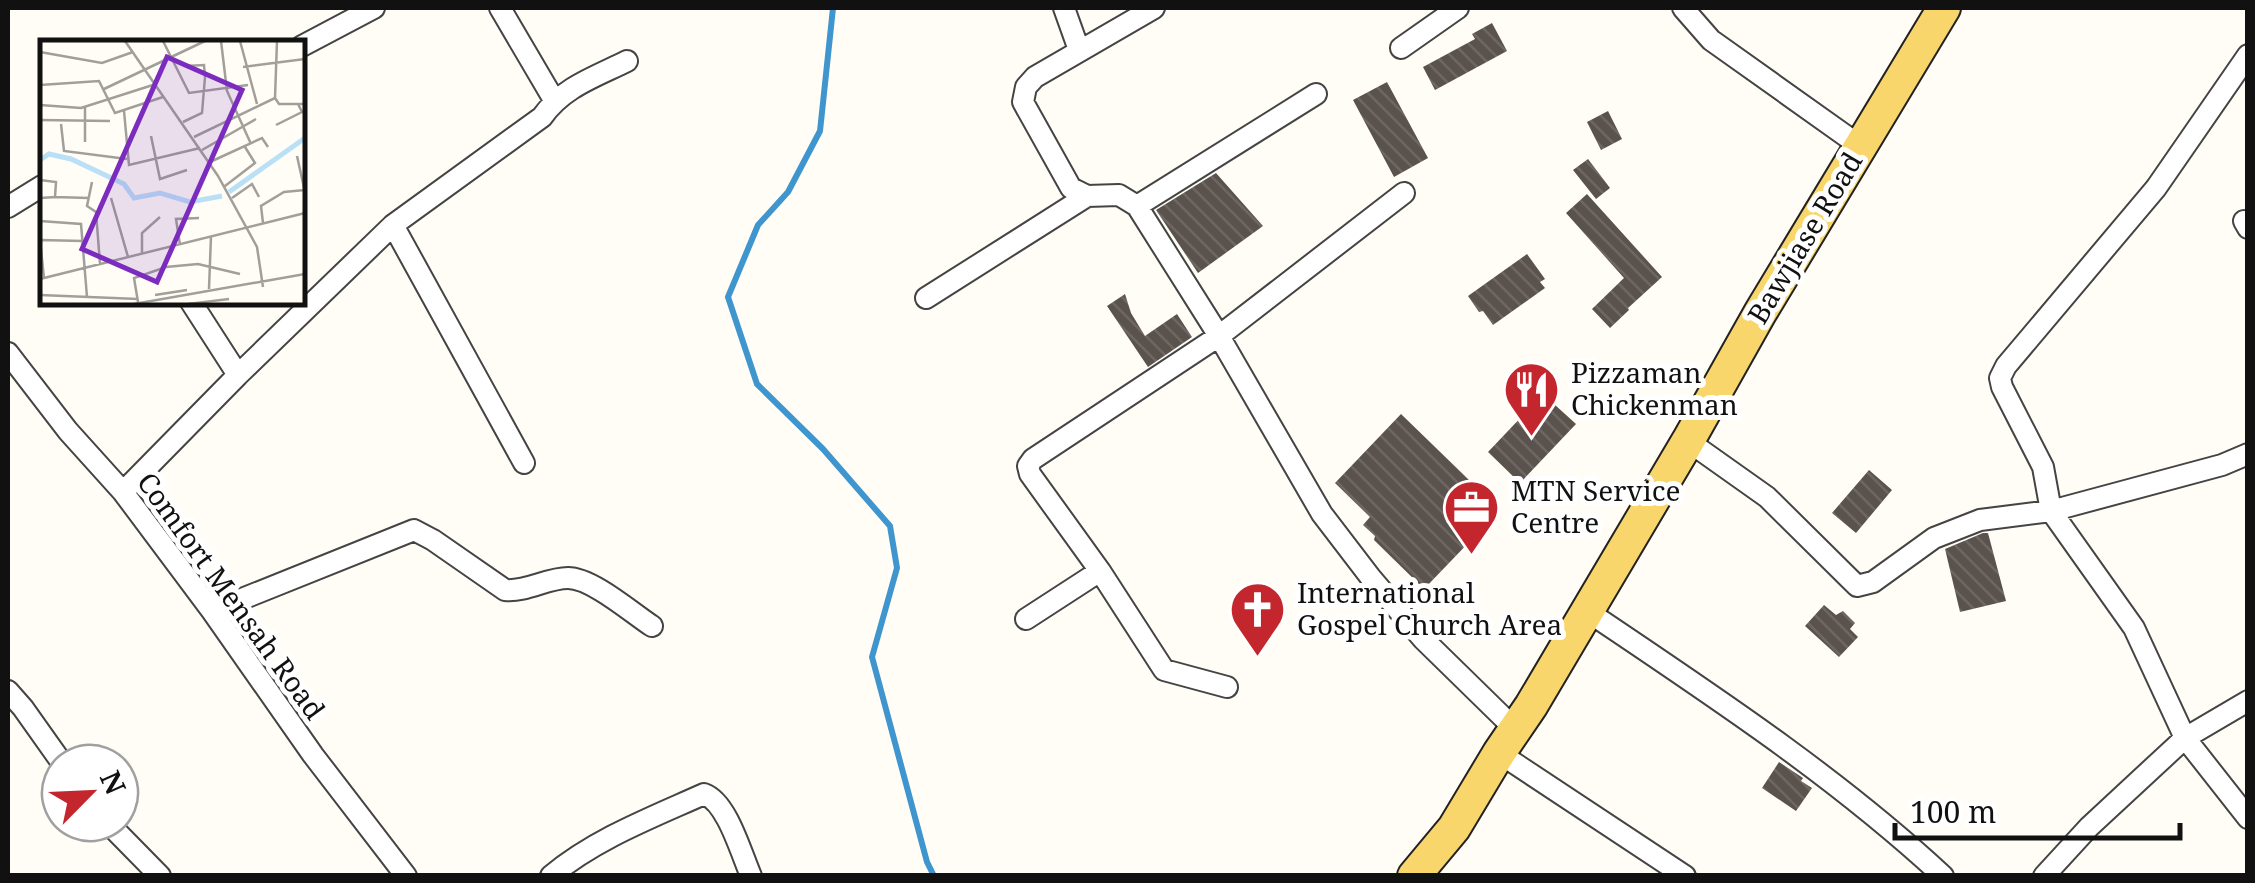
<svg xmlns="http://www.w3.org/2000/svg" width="2255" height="883" font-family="'Noto Serif',serif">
<defs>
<pattern id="building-back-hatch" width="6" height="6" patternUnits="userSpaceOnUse" patternTransform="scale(2.5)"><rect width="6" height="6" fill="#5a524d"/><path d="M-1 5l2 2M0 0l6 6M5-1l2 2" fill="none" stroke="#6d6662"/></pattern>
</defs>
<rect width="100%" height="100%" fill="#fffdf5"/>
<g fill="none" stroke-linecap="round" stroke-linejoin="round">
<path stroke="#3f96cf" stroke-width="6" d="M833,8L820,131L788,192L758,225L728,297L757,384L823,449L890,526L897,568L872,657L927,862L934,876"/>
</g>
<path fill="url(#building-back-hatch)" d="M1492,23L1507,51L1435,90L1423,67L1475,39L1472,34Z
M1387,82L1428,158L1394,177L1353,100Z
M1608,111L1622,139L1601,150L1587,122Z
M1588,159L1610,188L1596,199L1573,170Z
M1216,173L1263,226L1198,273L1156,210Z
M1587,194L1662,277L1628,308L1629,310L1610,328L1592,309L1624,278L1566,213Z
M1527,254L1545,279L1540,282L1545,288L1493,325L1483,311L1479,312L1468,296Z
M1125,294L1131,313L1145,336L1177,314L1192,337L1148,367L1107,306Z
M1543,394L1576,424L1520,483L1488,452Z
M1401,414L1500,510L1424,589L1374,540L1375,536L1363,525L1370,517L1335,483Z
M1869,470L1892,490L1856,533L1832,513Z
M1983,533H1988L2006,601L1960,612L1945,549Z
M1824,605L1836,615L1843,611L1855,623L1850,629L1858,637L1839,657L1805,626Z
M1779,762L1803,778L1801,781L1812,788L1796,811L1762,788Z"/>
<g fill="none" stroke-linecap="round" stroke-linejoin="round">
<defs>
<path id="minor" d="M500,8L554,100
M1064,8L1079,50
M1154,8L1035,77L1026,87L1023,102L1071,188L1087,196L1119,195L1137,206L1219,336L1322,514L1371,578L1423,639L1515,729
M1683,8L1711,40L1860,146
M302,46L374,8
M1401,48L1458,8
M2248,55L2156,188L2006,366L2000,378L2002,387L2043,467L2051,511L2134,628L2185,738L2248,818
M1137,206L1316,94
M8,207L42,186
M2244,221L2248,228
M393,225L524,463
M926,298L1087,196
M191,302L238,375
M8,353L68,431L123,492L212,611L313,755L406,876
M1688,441L1767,497L1857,586L1873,582L1934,538L1980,520L2051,511L2222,465L2248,454
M123,492L238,375L393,225L542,117C563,87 595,77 627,61
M212,611L414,530L433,540L505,590C527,592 547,578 568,578C592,578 632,613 652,626
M1587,611C1710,694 1834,775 1943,876
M1026,619L1100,571
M1227,687L1164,670L1100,571L1030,474L1028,466L1033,459L1219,336L1404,193
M8,691L23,708L62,763
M1499,753L1685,876
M108,823L160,876
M551,876C595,839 653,817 704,794C727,802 741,853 751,876
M2044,876L2089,827L2185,738L2248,701"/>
<path id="primary" d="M1414,876L1454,828L1499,753L1531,706L1688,441L1760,313L1944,8"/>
</defs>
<use href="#minor" stroke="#444" stroke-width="24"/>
<use href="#primary" stroke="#222" stroke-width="36"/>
<use href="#minor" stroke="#fff" stroke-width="20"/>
<use href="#primary" stroke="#f9d66b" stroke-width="32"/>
</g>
<defs>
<symbol id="restaurant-pin" viewBox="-11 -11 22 30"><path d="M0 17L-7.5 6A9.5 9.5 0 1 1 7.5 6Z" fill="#c4262e" stroke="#fff"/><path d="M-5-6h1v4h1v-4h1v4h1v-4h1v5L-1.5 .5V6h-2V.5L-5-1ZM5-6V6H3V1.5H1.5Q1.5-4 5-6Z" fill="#fff"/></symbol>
<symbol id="office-pin" viewBox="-11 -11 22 30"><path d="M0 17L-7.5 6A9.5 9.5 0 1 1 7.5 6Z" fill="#c4262e" stroke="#fff"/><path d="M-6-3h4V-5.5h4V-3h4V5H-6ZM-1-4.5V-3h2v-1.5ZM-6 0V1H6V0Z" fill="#fff"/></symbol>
<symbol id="church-pin" viewBox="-11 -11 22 30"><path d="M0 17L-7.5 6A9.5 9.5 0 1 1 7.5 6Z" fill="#c4262e" stroke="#fff"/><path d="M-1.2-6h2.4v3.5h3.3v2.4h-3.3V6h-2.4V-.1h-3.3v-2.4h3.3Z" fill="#fff"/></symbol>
</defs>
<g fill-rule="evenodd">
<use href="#restaurant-pin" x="1500" y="358" width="63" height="86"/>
<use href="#office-pin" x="1440" y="476" width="63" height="86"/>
<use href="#church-pin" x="1226" y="578" width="63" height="86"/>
</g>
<g text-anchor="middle" stroke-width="10" stroke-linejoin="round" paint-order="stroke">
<g font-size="28" fill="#111" stroke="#fff">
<text transform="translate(1805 238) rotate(-59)" y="10">Bawjiase Road</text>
<text transform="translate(231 596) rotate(54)" y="10">Comfort Mensah Road</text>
</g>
<g font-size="28" fill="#111" stroke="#fff" text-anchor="start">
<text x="1571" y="383">Pizzaman<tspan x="1571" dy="32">Chickenman</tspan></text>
<text x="1511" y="501">MTN Service<tspan x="1511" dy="32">Centre</tspan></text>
<text x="1297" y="603">International<tspan x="1297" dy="32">Gospel Church Area</tspan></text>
</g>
</g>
<g transform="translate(40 40)">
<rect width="265" height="265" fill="#fffdf5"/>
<path fill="none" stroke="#b9e0f7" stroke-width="5" d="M0,120L9,114L31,119L84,144L94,158L120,153L150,162L182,156M189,152L265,98"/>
<path fill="none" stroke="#a09f9a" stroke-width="2.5" d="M85,1L178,136L217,207L223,247M123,1L149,53L208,45M181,1L187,51L211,104M200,1L217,64M0,12L62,23L93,12M203,27L265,19M0,45L59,41L75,73L123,57M64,49L165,1M235,58L237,1M235,58L239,64H265M0,65L41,68L116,44M45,67V102M84,71L89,125L160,108M0,80L70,81M143,82L162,73L165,37L164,25L145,26M21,84L24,111L87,119M236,85L262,72L258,64M111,96L120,139L147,130M154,97L235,58M162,110L216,79M257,116L265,152M170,122L222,98L228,107M0,140L16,142L15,157L0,158M52,142L47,166L56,172L60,224M185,146L215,123L205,107M15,157L49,158M71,158L88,217M192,158L212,144L219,157M0,181L41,184L47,257M223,183L221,166L244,152L265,150M0,200L43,201M0,200L4,238M140,205L136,179L159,178M102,214V193L120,177M0,239L265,173M169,249L171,196M0,255L98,259M115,255L147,250M98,262L94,238L126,227L158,224L200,234M94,264L265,234M148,264L189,259"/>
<path fill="#7b2cbf" fill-opacity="0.15" stroke="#7b2cbf" stroke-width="5" d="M127,17L202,50L117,242L42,209Z"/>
<rect width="265" height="265" fill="none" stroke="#111" stroke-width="5"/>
</g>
<rect width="2255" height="883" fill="none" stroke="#111111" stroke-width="20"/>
<g transform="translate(90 793) rotate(66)"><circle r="48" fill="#ffffff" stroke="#a0a0a0" stroke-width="2.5"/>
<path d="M0-8L18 38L0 25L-18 38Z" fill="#c4262e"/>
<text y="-15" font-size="28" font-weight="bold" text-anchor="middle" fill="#111111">N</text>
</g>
<path d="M1895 823v15h285v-15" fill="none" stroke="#111111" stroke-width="5"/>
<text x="1910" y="823" font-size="30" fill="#111111" stroke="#ffffff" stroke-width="8" paint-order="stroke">100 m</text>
</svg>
